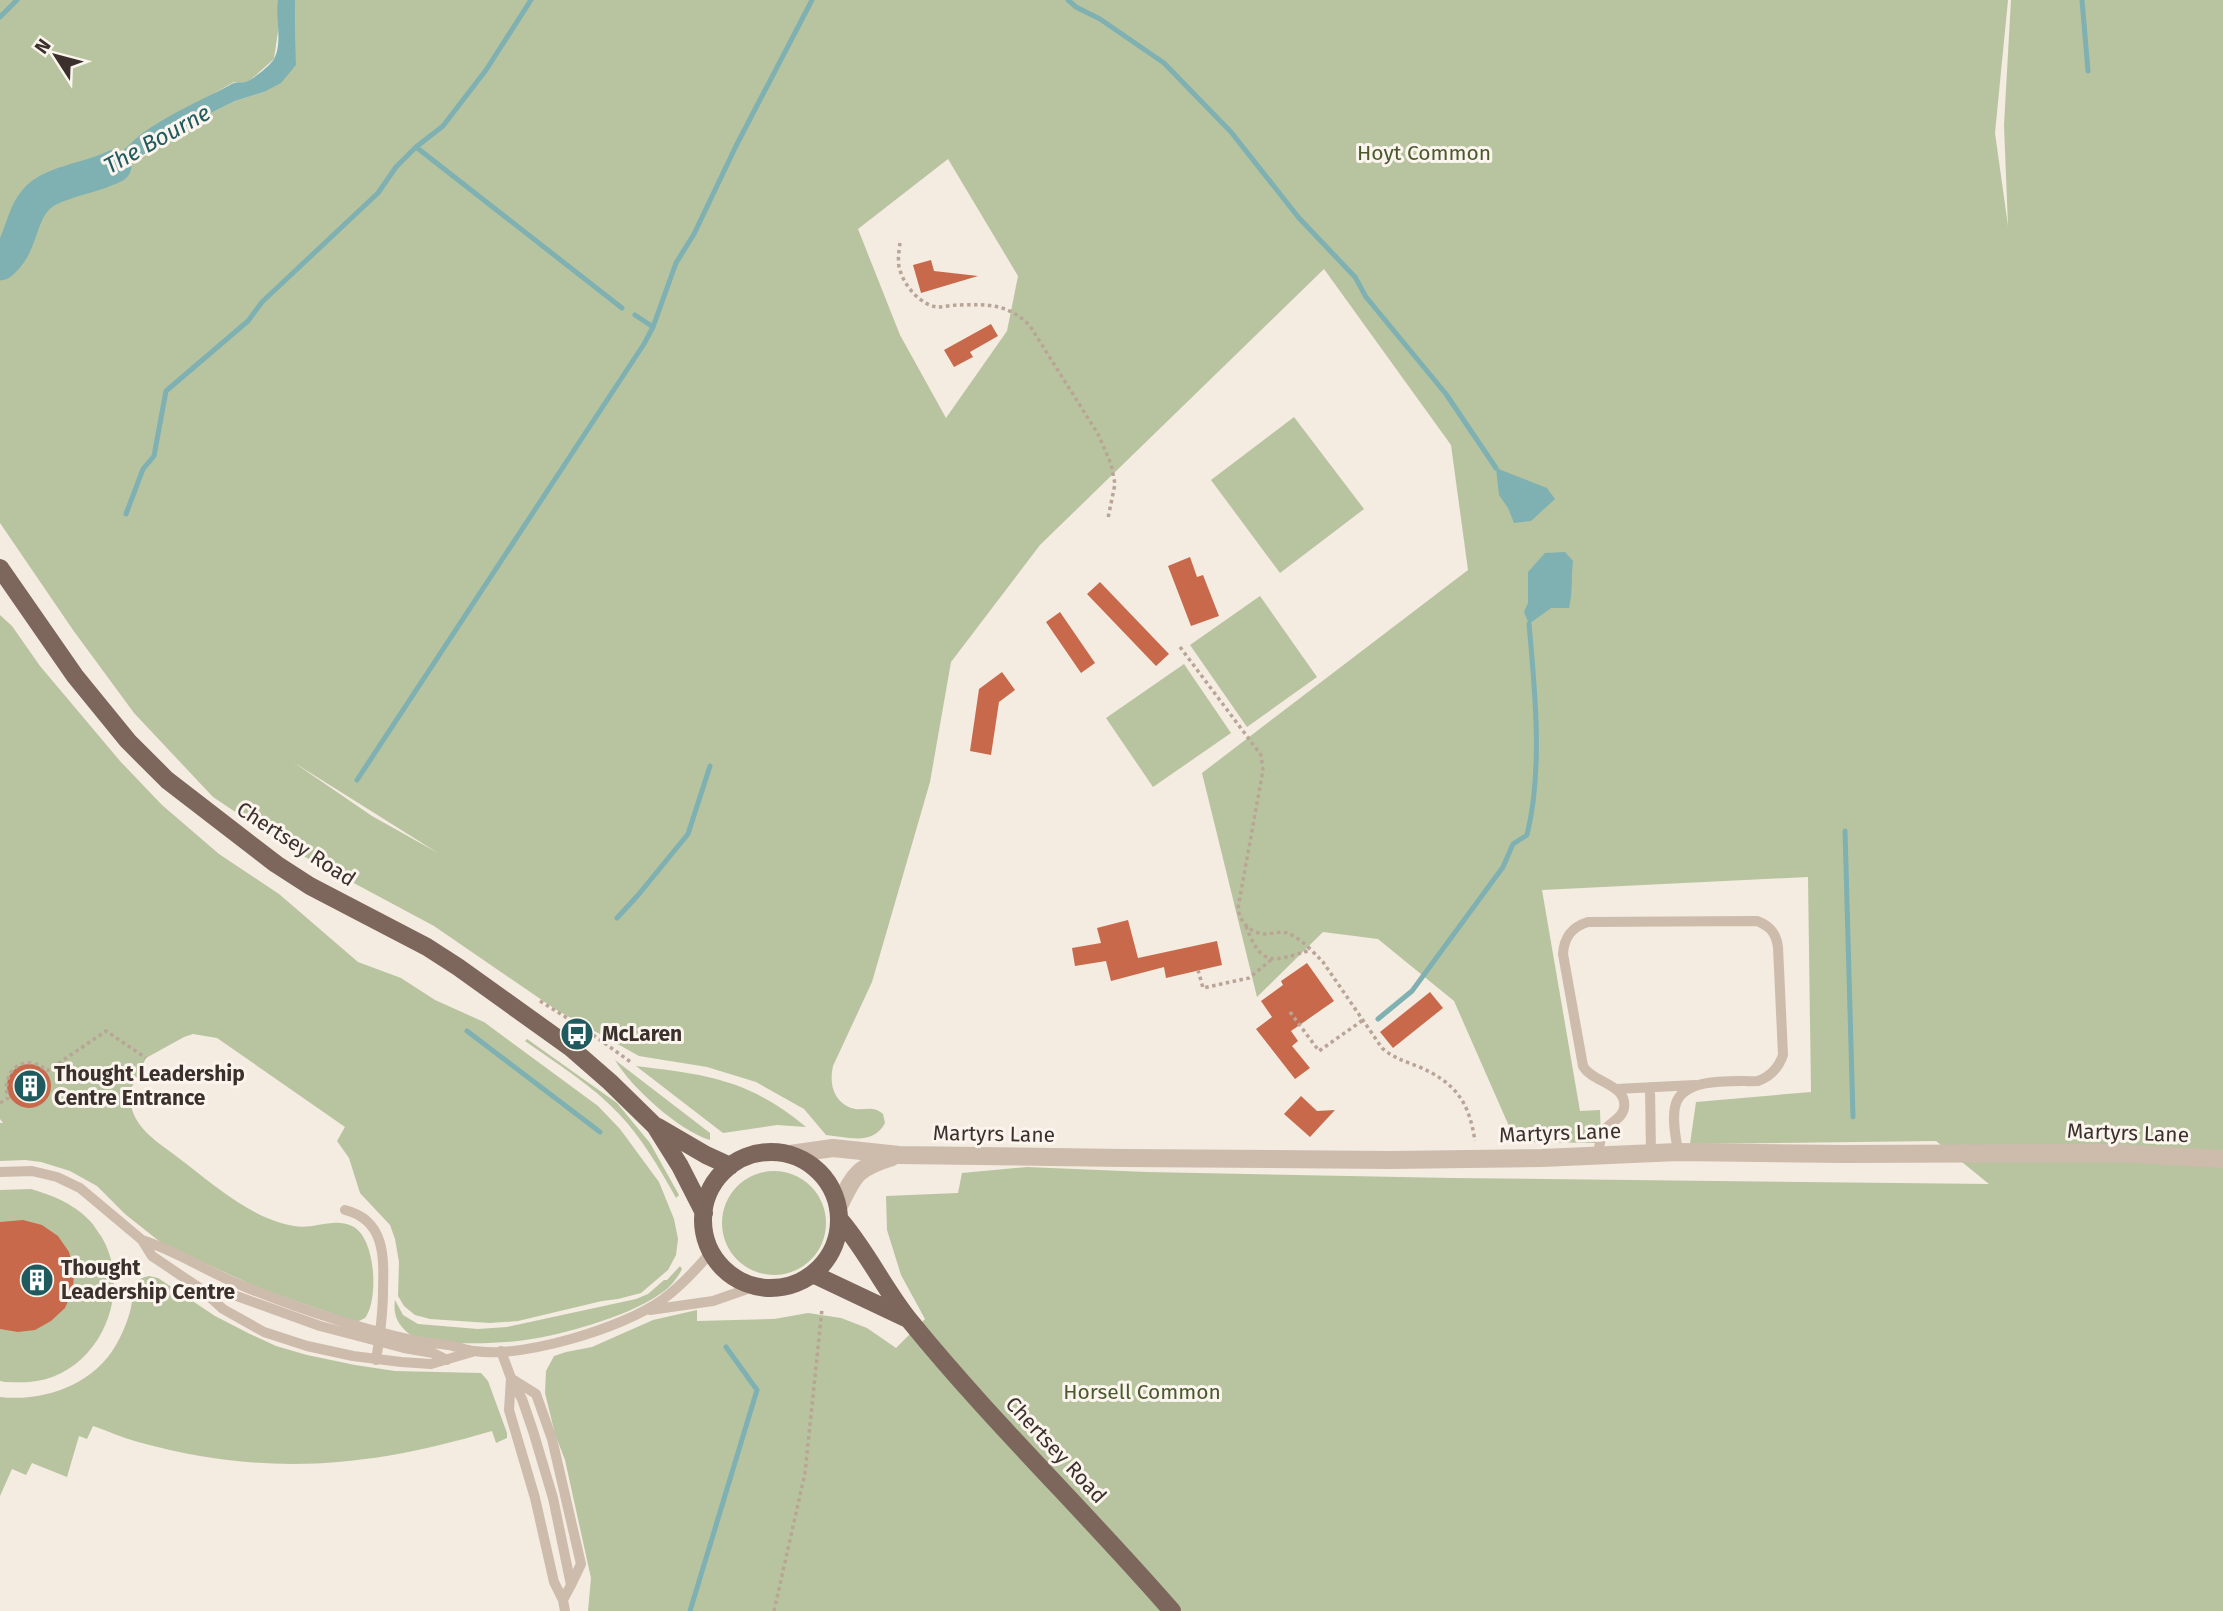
<svg xmlns="http://www.w3.org/2000/svg" width="2223" height="1611" font-family="'Fira Sans',sans-serif">
<rect width="100%" height="100%" fill="#f4ebe1"/>
<path fill="#b8c4a0" fill-rule="evenodd" d="M0,0H278L279,24L274,59L248,82H234L139,136L124,150L109,161L89,169H78L91,184L143,157L213,112L235,101L264,92L296,65L295,0H2008L1995,133L2008,226L2004,125L2011,0H2223V1611H588L591,1578L565,1460L555,1434L545,1393L546,1371L554,1356L566,1352L592,1347L653,1320L697,1310V1321L774,1319L808,1313L841,1318L867,1328L896,1348L925,1319L901,1275L887,1230L886,1196L958,1193L962,1173L1027,1167L1147,1172L1452,1178L1989,1184L1936,1141L1690,1144L1696,1102L1811,1092L1808,877L1542,890L1580,1111L1600,1110L1601,1143L1516,1142L1454,1001L1378,939L1323,932L1257,997L1202,773L1468,570L1451,445L1324,269L1040,545L951,662L930,782L872,982L833,1066C829,1083 833,1101 851,1108C863,1112 872,1104 883,1114L885,1123C873,1146 848,1137 826,1135L804,1109L756,1082L707,1067L639,1056L555,1009L434,926L294,851L213,797L134,713L73,630L0,523ZM948,159L1018,276L1007,331L946,418L900,335L858,229ZM293,762L438,853L372,816Z
M1294,417L1364,509L1280,573L1211,480Z
M1260,596L1317,677L1247,727L1190,645Z
M0,615L12,626L40,666L120,761L162,805L219,854L279,894L358,962L401,978L435,1000L484,1022L598,1106L620,1129L659,1182L674,1219L678,1239L676,1255L668,1270L641,1293L618,1299L602,1301L518,1321L490,1323L430,1319L415,1315L404,1306L398,1296L399,1262L395,1239L390,1225L360,1193L349,1158L337,1141L345,1127L217,1038L193,1034L184,1037L146,1058L128,1095C131,1106 133,1116 140,1125C149,1137 164,1147 176,1156C212,1183 249,1218 294,1226C313,1230 333,1217 352,1226C376,1237 379,1300 365,1318L357,1322L266,1291L164,1245L125,1214L97,1186L70,1171L41,1162L25,1160L0,1161V1123H3L0,1119Z
M1184,664L1231,733L1153,787L1106,718Z
M527,1039L617,1103L650,1143L679,1195L676,1198C660,1169 642,1138 619,1114C592,1085 557,1064 525,1041Z
M615,1060L710,1133V1140C679,1131 631,1087 615,1060Z
M636,1066C708,1075 748,1079 806,1127L777,1125L723,1133Z
M722 1223a52 52 0 1 1 104 0a52 52 0 1 1-104 0Z
M31,1189C53,1196 71,1202 88,1219C93,1223 97,1231 101,1236C134,1290 101,1370 37,1381C27,1383 15,1382 5,1382L0,1381V1190Z
M680,1266L682,1269C679,1275 675,1281 670,1286C652,1303 616,1317 593,1324C571,1331 547,1337 525,1340C502,1344 426,1347 408,1333C397,1324 393,1314 395,1300L403,1315L418,1324L478,1329L507,1327L636,1299L648,1294L664,1280H667Z
M149,1276L158,1278L215,1316L250,1334L276,1346L307,1355L355,1365L395,1371L481,1373L488,1381L507,1433V1438L496,1443L492,1431C366,1468 266,1477 138,1442C123,1438 108,1431 93,1426L87,1439L79,1436L67,1477L32,1463L26,1475L12,1469L0,1496V1397C44,1402 93,1385 116,1345C121,1336 126,1325 129,1315C133,1305 132,1287 139,1280C143,1277 145,1277 149,1276Z"/>
<path fill="#7fb0b2" d="M278,0H295L296,65L281,83L264,92L235,101L213,112L120,169L91,184L75,189L71,173C82,167 95,167 107,162C120,155 129,144 140,135C167,115 200,101 230,85C236,81 239,83 245,82C251,81 271,65 274,59C283,43 275,17 278,0Z
M65,172L69,187C45,194 33,211 26,234C24,239 25,245 23,250C21,260 9,269 0,273V251C17,236 10,222 21,205C30,189 49,180 65,172Z
M1496,468L1547,488L1555,499L1531,521L1514,523L1508,508L1499,495Z
M1565,552L1573,561C1571,577 1573,592 1569,608H1551L1529,624L1524,612L1528,603V572L1545,553Z"/>
<g fill="none" stroke-linecap="round" stroke-linejoin="round">
<path stroke="#7fb0b2" stroke-width="5" d="M1068,0L1076,7L1100,19L1164,63L1231,132L1299,218L1355,277L1366,297L1446,394L1496,468
M2082,0L2088,71
M0,17L17,0
M416,147L622,308
M635,315L653,327
M126,514L143,469L154,456L166,391L248,321L262,302L378,193L396,167L416,147L443,126L486,70L531,0
M357,780L644,344L653,327L676,263L694,234L736,146L812,0
M1845,831L1853,1117
M617,918L639,894L688,834L710,766
M1378,1019L1412,991L1503,867L1513,844L1527,835C1543,771 1535,690 1529,624
M467,1031L600,1132
M690,1611L757,1390L726,1347"/>
<path stroke="#7fb0b2" stroke-width="33" d="M0,264C24,247 18,212 42,194C59,181 95,177 115,166"/>
</g>
<path fill="#c8694b" d="M931,260L934,271L978,276L921,293L913,265Z
M991,324L998,336L970,352L973,357L954,367L944,350Z
M1190,557L1197,577L1203,575L1219,616L1191,626L1168,566Z
M1100,582L1169,654L1156,666L1087,594Z
M1060,612L1095,663L1081,673L1046,622Z
M1002,672L1015,690L999,702L991,755L970,751L979,689Z
M1128,920L1138,958L1217,941L1222,965L1166,978L1164,967L1111,981L1106,961L1075,966L1072,948L1101,943L1097,928Z
M1307,963L1334,1001L1291,1031L1298,1041L1292,1046L1310,1068L1295,1079L1256,1029L1272,1017L1261,1001L1283,985L1281,981Z
M1430,992L1443,1008L1393,1048L1380,1032Z
M7 1086a22 22 0 1 1 44 0a22 22 0 1 1-44 0Z
M1301,1096L1317,1111L1335,1110L1310,1137L1284,1114Z
M23,1220L42,1225L58,1236L69,1252L74,1271L73,1290L65,1308L51,1321L35,1330L18,1332L0,1329V1222Z"/>
<g fill="none" stroke-linecap="round" stroke-linejoin="round">
<path stroke="#b9a596" stroke-width="3.5" stroke-dasharray="3.5 3.5" stroke-linecap="butt" d="M900,243C899,251 897,263 900,270C904,286 921,305 937,307C944,307 952,305 959,305C988,304 1009,304 1030,326L1098,434L1111,464L1115,484L1108,518
M1180,647L1261,755L1263,770L1238,908C1240,922 1250,933 1264,934C1272,934 1280,931 1287,933C1301,938 1313,952 1323,962L1382,1048C1392,1057 1404,1061 1417,1066C1455,1082 1469,1101 1475,1141
M1246,926C1262,969 1273,961 1311,950
M1198,970L1203,988L1249,978L1271,960
M540,1001L585,1029L632,1063
M1290,1012L1319,1051L1363,1020
M0,1103L8,1098C0,1070 26,1051 47,1071L106,1031L146,1058
M774,1611L805,1473L822,1309"/>
<path stroke="#cdbbac" stroke-width="10" d="M1650,1087L1651,1153
M1616,1089L1695,1085
M1598,1155C1599,1148 1600,1139 1603,1133C1607,1123 1622,1120 1624,1108C1628,1084 1592,1083 1583,1066L1563,954C1564,937 1572,927 1588,922L1757,921C1770,926 1776,933 1778,947L1783,1055C1779,1067 1771,1076 1758,1081C1734,1082 1681,1076 1675,1107C1672,1121 1676,1138 1678,1152
M0,1172L32,1171L57,1177L80,1188L142,1240L152,1256L201,1289L223,1309L264,1332L307,1346L353,1356L401,1362L431,1364L472,1352
M345,1210C385,1220 384,1256 383,1290C383,1314 380,1336 376,1360
M142,1240C177,1251 209,1273 243,1286C299,1309 357,1328 416,1341C427,1343 437,1343 448,1345C456,1346 465,1350 474,1351C523,1358 621,1329 662,1300C681,1286 696,1270 711,1252
M201,1289L231,1294L320,1326L404,1348L433,1353L447,1360
M650,1310L713,1301L756,1286
M501,1351L511,1378L509,1410L535,1498L554,1582L563,1600L565,1611
M511,1379L522,1399L533,1431L553,1498L571,1585L563,1600
M512,1379L536,1394L552,1439L581,1564L571,1585"/>
<path stroke="#cdbbac" stroke-width="18" d="M790,1154L833,1148L899,1155L1124,1158L1391,1160L1542,1158L1678,1152L1844,1154L2117,1153L2223,1159
M838,1208C854,1176 855,1168 892,1157"/>
<path stroke="#7d675c" stroke-width="18" d="M0,568L75,676L128,741L167,780L276,864L310,886L427,947L458,967L571,1048L610,1082L655,1126L680,1166L704,1213
M658,1127L706,1155L730,1166
M703 1220a68 68 0 1 1 136 0a68 68 0 1 1-136 0Z
M840,1220C867,1251 884,1289 910,1321C992,1422 1087,1513 1172,1611
M813,1274L908,1319"/>
</g>
<defs>
<symbol id="bus-disc" viewBox="-11 -11 22 22"><circle r="9.5" fill="#1f5a5e" stroke="#fbf5ee"/><path d="M-5-6H5V4H4V6H2V4H-2V6H-4V4H-5ZM-3.5-4V0h7V-4ZM-3.5 1.2v1.5H-2V1.2ZM2 1.2v1.5H3.5V1.2Z" fill="#fff"/></symbol>
<symbol id="building-disc" viewBox="-11 -11 22 22"><circle r="9.5" fill="#1f5a5e" stroke="#fbf5ee"/><path d="M-4-6H4V6H1V3H-1V6H-4ZM-2.5-4.3h1.7v1.8h-1.7ZM.8-4.3h1.7v1.8H.8ZM-2.5-1h1.7V.8h-1.7ZM.8-1h1.7V.8H.8Z" fill="#fff"/></symbol>
</defs>
<g fill-rule="evenodd">
<use href="#bus-disc" x="558" y="1015" width="38" height="38"/>
<use href="#building-disc" x="11" y="1067" width="38" height="38"/>
<use href="#building-disc" x="18" y="1261" width="38" height="38"/>
</g>
<g text-anchor="middle" stroke-width="6" stroke-linejoin="round" paint-order="stroke">
<g font-size="21" fill="#4a5a2e" stroke="#fbf5ee">
<text x="1424" y="160">Hoyt Common</text>
<text x="1142" y="1399">Horsell Common</text>
</g>
<g font-size="21" fill="#3b302b" stroke="#fbf5ee">
<text transform="translate(296 844) rotate(33)" y="7">Chertsey Road</text>
<text transform="translate(1560 1133) rotate(-2)" y="7">Martyrs Lane</text>
<text transform="translate(2128 1133) rotate(2)" y="7">Martyrs Lane</text>
<text transform="translate(994 1134) rotate(1)" y="7">Martyrs Lane</text>
<text transform="translate(1056 1450) rotate(47)" y="7">Chertsey Road</text>
</g>
<g font-size="21" font-weight="bold" fill="#3b302b" stroke="#fbf5ee" text-anchor="start">
<text x="602" y="1041">McLaren</text>
<text x="54" y="1081">Thought Leadership<tspan x="54" dy="24">Centre Entrance</tspan></text>
<text x="61" y="1275">Thought<tspan x="61" dy="24">Leadership Centre</tspan></text>
</g>
<g font-size="23" font-style="italic" fill="#1f5a5e" stroke="#fbf5ee">
<text transform="translate(157 139) rotate(-29)" y="8">The Bourne</text>
</g>
</g>
<g transform="translate(56 56) rotate(306)" stroke="#fbf5ee" stroke-width="5" paint-order="stroke">
<path d="M0-5L12 26L0 18L-12 26Z" fill="#3b302b"/>
<text y="-10" font-size="19" font-weight="bold" text-anchor="middle" fill="#3b302b">N</text>
</g>
</svg>
